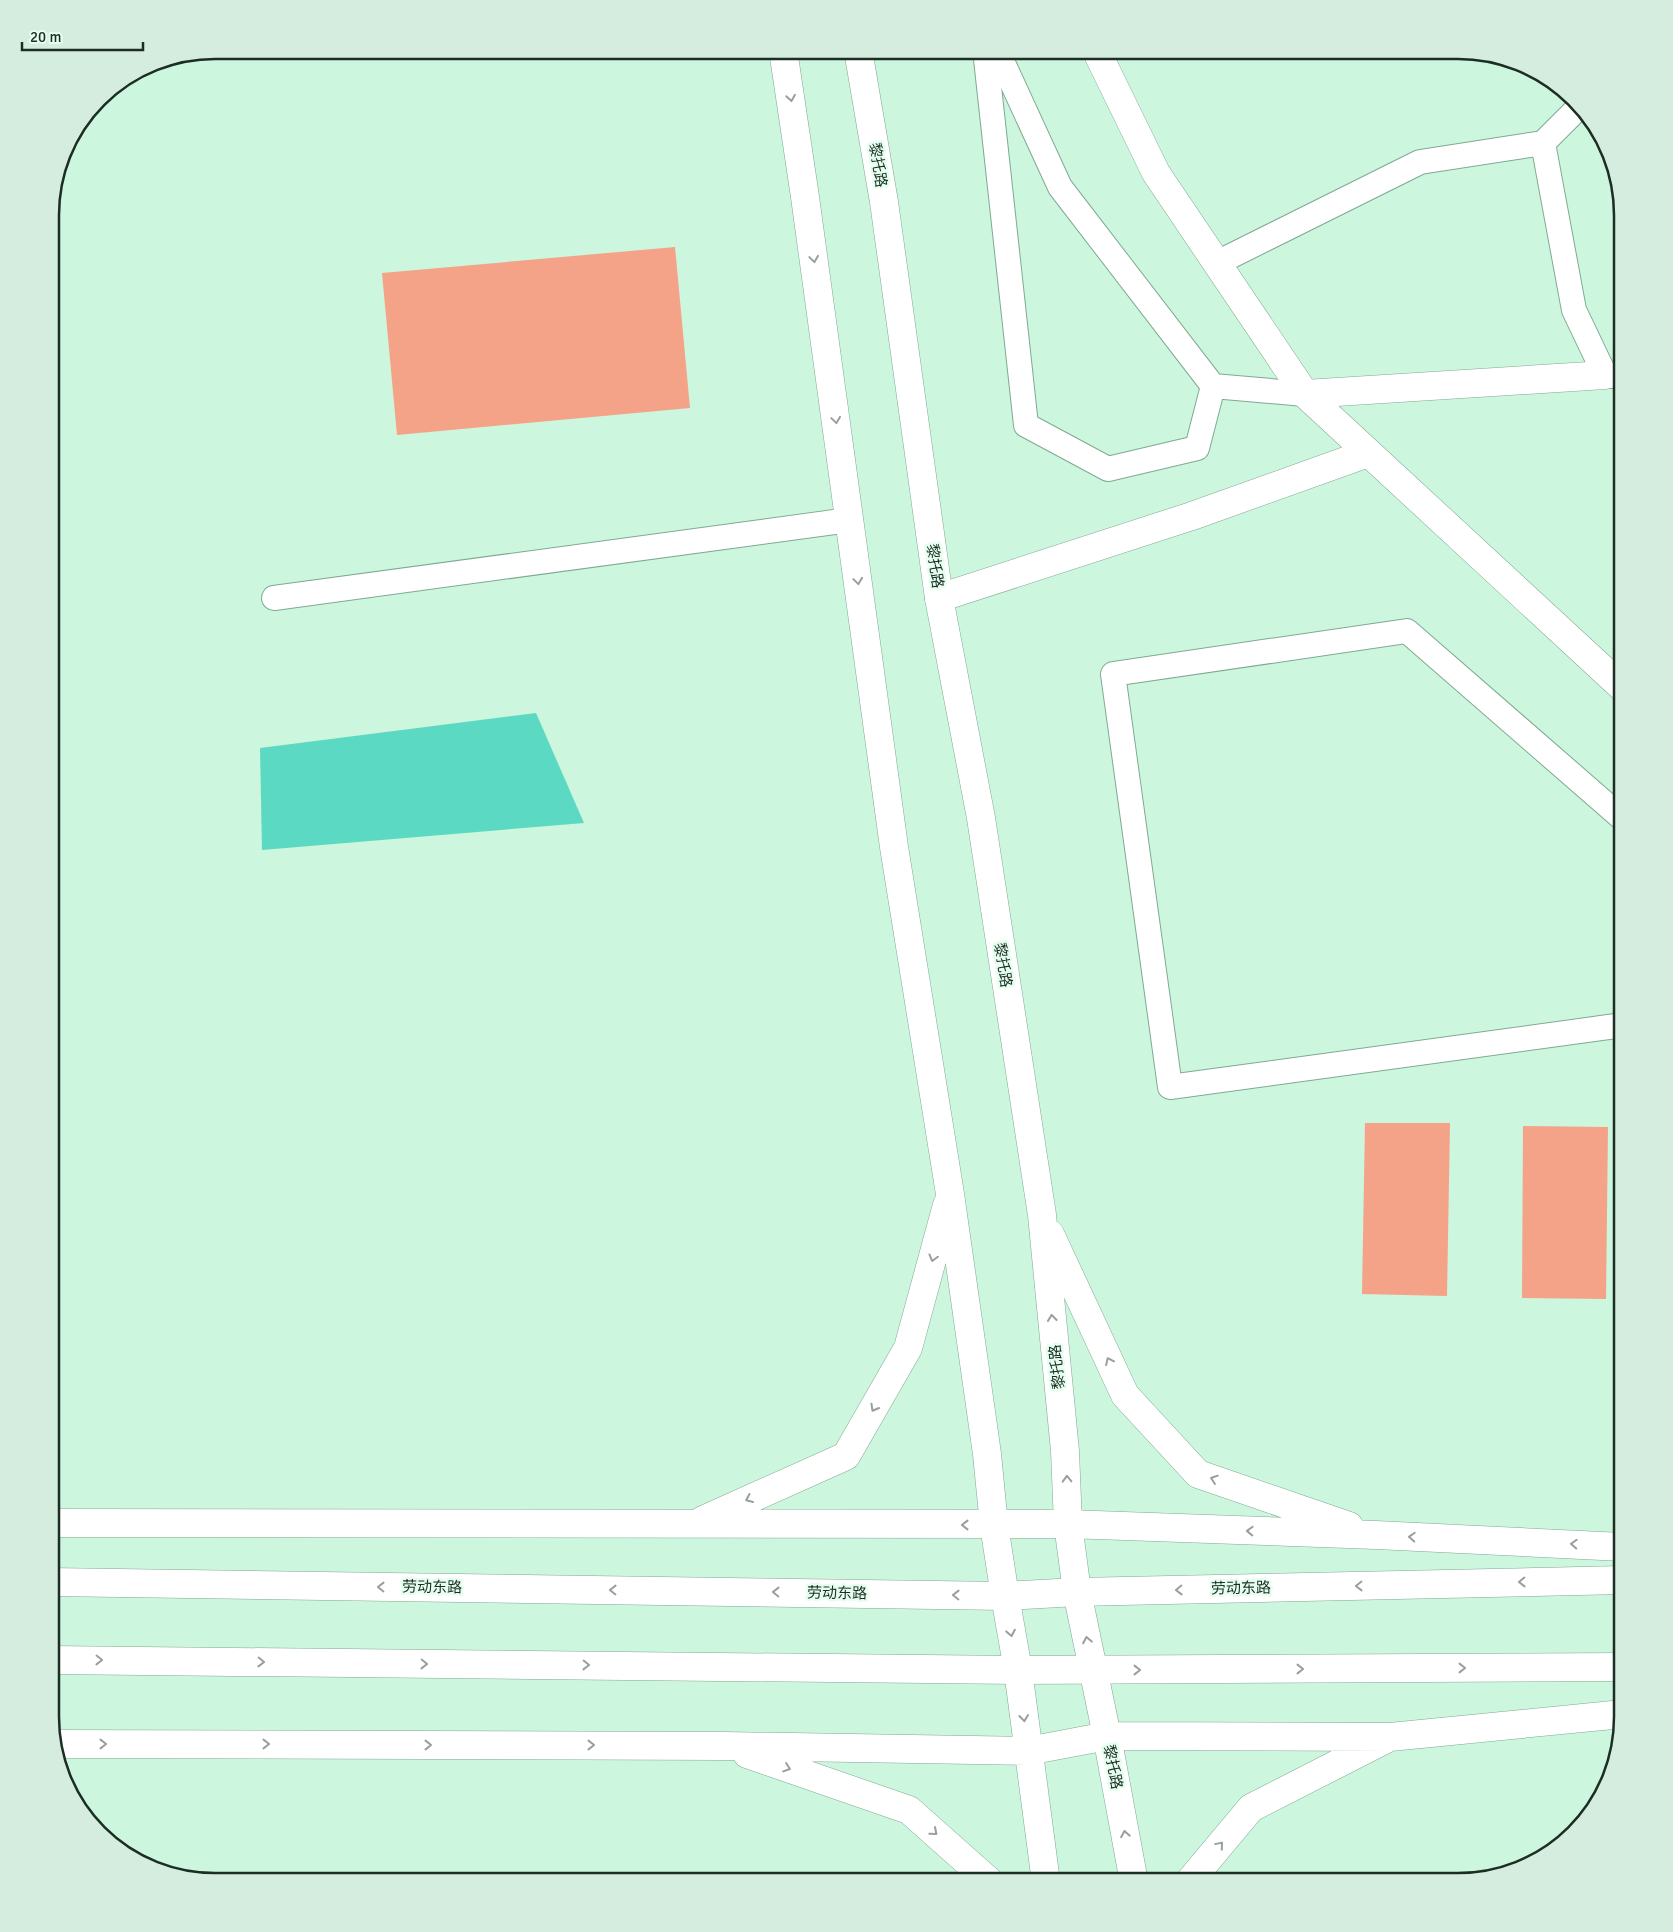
<svg xmlns="http://www.w3.org/2000/svg" width="1673" height="1932" font-family="Signika,'Noto Sans SC',sans-serif">
<rect width="100%" height="100%" fill="#ccf6dd"/>
<path fill="#f4a388" d="M675,247L690,408L397,435L382,273Z
M1365,1123H1450L1447,1296L1362,1294Z
M1523,1126L1608,1127L1606,1299L1522,1298Z"/>
<path fill="#5cd9c2" d="M536,713L584,823L262,850L260,748Z"/>
<g fill="none" stroke-linecap="round" stroke-linejoin="round">
<defs>
<path id="service" d="M985,50L1026,425L1108,469L1197,448L1213,386L1060,187L997,50
M1580,106L1543,143L1574,310L1605,375L1623,377
M1217,263L1420,162L1543,143
M1213,386L1305,394
M274,598L849,520
M1623,819L1407,631L1113,674L1170,1087L1623,1025"/>
<path id="minor" d="M1096,50L1156,173L1305,394L1623,688
M1305,394L1605,375
M939,598L1192,516L1368,453"/>
<path id="secondary" d="M783,50L805,197L894,847L950,1194L987,1454L994,1525L1005,1596L1018,1670L1046,1882
M858,50L884,202L939,598L981,818L1042,1215L1065,1451L1068,1524L1077,1592L1107,1736L1134,1882
M1050,1234L1125,1395L1198,1474L1349,1526
M703,1520L846,1456L908,1348L947,1205
M50,1523L1068,1524L1376,1535L1623,1547
M54,1744L725,1746L1028,1751L1107,1736L1390,1737L1623,1714
M747,1754L909,1810L990,1882
M1189,1882L1251,1808L1386,1739"/>
<path id="primary" d="M1005,1596L1077,1592L1623,1580
M1018,1670L1623,1667"/>
<path id="trunk" d="M50,1582L1005,1596
M50,1660L1018,1670"/>
</defs>
<use href="#service" stroke="#81a992" stroke-width="26"/>
<use href="#minor" stroke="#81a992" stroke-width="29"/>
<use href="#secondary" stroke="#81a992" stroke-width="29"/>
<use href="#primary" stroke="#81a992" stroke-width="29"/>
<use href="#trunk" stroke="#81a992" stroke-width="29"/>
<use href="#service" stroke="#fff" stroke-width="24"/>
<use href="#minor" stroke="#fff" stroke-width="28"/>
<use href="#secondary" stroke="#fff" stroke-width="28"/>
<use href="#primary" stroke="#fff" stroke-width="28"/>
<use href="#trunk" stroke="#fff" stroke-width="28"/>
</g>
<defs><path id="oneway-chevron" d="M-2-3.5L2.5 0L-2 3.5" fill="none" stroke-width="1.6" stroke-linecap="round" stroke-linejoin="round" transform="scale(1.25)"/></defs>
<g stroke="#99a09c">
<use href="#oneway-chevron" transform="translate(791 98) rotate(81)"/>
<use href="#oneway-chevron" transform="translate(814 259) rotate(82)"/>
<use href="#oneway-chevron" transform="translate(836 420) rotate(82)"/>
<use href="#oneway-chevron" transform="translate(858 581) rotate(82)"/>
<use href="#oneway-chevron" transform="translate(933 1258) rotate(105)"/>
<use href="#oneway-chevron" transform="translate(1052 1318) rotate(-96)"/>
<use href="#oneway-chevron" transform="translate(1109 1361) rotate(-115)"/>
<use href="#oneway-chevron" transform="translate(874 1408) rotate(120)"/>
<use href="#oneway-chevron" transform="translate(1067 1479) rotate(-92)"/>
<use href="#oneway-chevron" transform="translate(1214 1479) rotate(-161)"/>
<use href="#oneway-chevron" transform="translate(749 1499) rotate(156)"/>
<use href="#oneway-chevron" transform="translate(965 1525) rotate(-180)"/>
<use href="#oneway-chevron" transform="translate(1250 1531) rotate(-178)"/>
<use href="#oneway-chevron" transform="translate(1412 1537) rotate(-177)"/>
<use href="#oneway-chevron" transform="translate(1574 1544) rotate(-177)"/>
<use href="#oneway-chevron" transform="translate(1522 1582) rotate(179)"/>
<use href="#oneway-chevron" transform="translate(1359 1586) rotate(179)"/>
<use href="#oneway-chevron" transform="translate(381 1587) rotate(-179)"/>
<use href="#oneway-chevron" transform="translate(613 1590) rotate(-179)"/>
<use href="#oneway-chevron" transform="translate(1179 1590) rotate(179)"/>
<use href="#oneway-chevron" transform="translate(776 1592) rotate(-179)"/>
<use href="#oneway-chevron" transform="translate(956 1595) rotate(-179)"/>
<use href="#oneway-chevron" transform="translate(1011 1633) rotate(79)"/>
<use href="#oneway-chevron" transform="translate(1087 1640) rotate(-101)"/>
<use href="#oneway-chevron" transform="translate(99 1660) rotate(1)"/>
<use href="#oneway-chevron" transform="translate(261 1662) rotate(1)"/>
<use href="#oneway-chevron" transform="translate(424 1664) rotate(1)"/>
<use href="#oneway-chevron" transform="translate(586 1665) rotate(1)"/>
<use href="#oneway-chevron" transform="translate(1462 1668)"/>
<use href="#oneway-chevron" transform="translate(1300 1669)"/>
<use href="#oneway-chevron" transform="translate(1137 1670)"/>
<use href="#oneway-chevron" transform="translate(1024 1718) rotate(84)"/>
<use href="#oneway-chevron" transform="translate(103 1744)"/>
<use href="#oneway-chevron" transform="translate(266 1744)"/>
<use href="#oneway-chevron" transform="translate(428 1745)"/>
<use href="#oneway-chevron" transform="translate(591 1745)"/>
<use href="#oneway-chevron" transform="translate(787 1768) rotate(19)"/>
<use href="#oneway-chevron" transform="translate(934 1832) rotate(41)"/>
<use href="#oneway-chevron" transform="translate(1125 1834) rotate(-100)"/>
<use href="#oneway-chevron" transform="translate(1220 1845) rotate(-50)"/>
</g>
<g text-anchor="middle" stroke-width="5" stroke-linejoin="round" paint-order="stroke">
<g font-size="15" fill="#1c2d24" stroke="#e5feef">
<text transform="translate(878 165) rotate(81)" y="5">黎托路</text>
<text transform="translate(935 566) rotate(82)" y="5">黎托路</text>
<text transform="translate(1003 965) rotate(81)" y="5">黎托路</text>
<text transform="translate(1057 1367) rotate(-96)" y="5">黎托路</text>
<text transform="translate(432 1587) rotate(1)" y="5">劳动东路</text>
<text transform="translate(1241 1588) rotate(-1)" y="5">劳动东路</text>
<text transform="translate(837 1593) rotate(1)" y="5">劳动东路</text>
<text transform="translate(1113 1767) rotate(79)" y="5">黎托路</text>
</g>
</g>
<path d="M0 0H1673V1932H0ZM215 59H1458A156 156 0 0 1 1614 215V1717A156 156 0 0 1 1458 1873H215A156 156 0 0 1 59 1717V215A156 156 0 0 1 215 59Z" fill="#d5eddf" fill-rule="evenodd"/>
<path fill="none" stroke="#1c2d24" stroke-width="2.5" d="M215 59H1458A156 156 0 0 1 1614 215V1717A156 156 0 0 1 1458 1873H215A156 156 0 0 1 59 1717V215A156 156 0 0 1 215 59Z"/>
<path d="M22 42v8h121v-8" fill="none" stroke="#1c2d24" stroke-width="2.5"/>
<text x="30" y="42" font-size="15" fill="#1c2d24" stroke="#e5feef" stroke-width="4" paint-order="stroke">20 m</text>
</svg>
